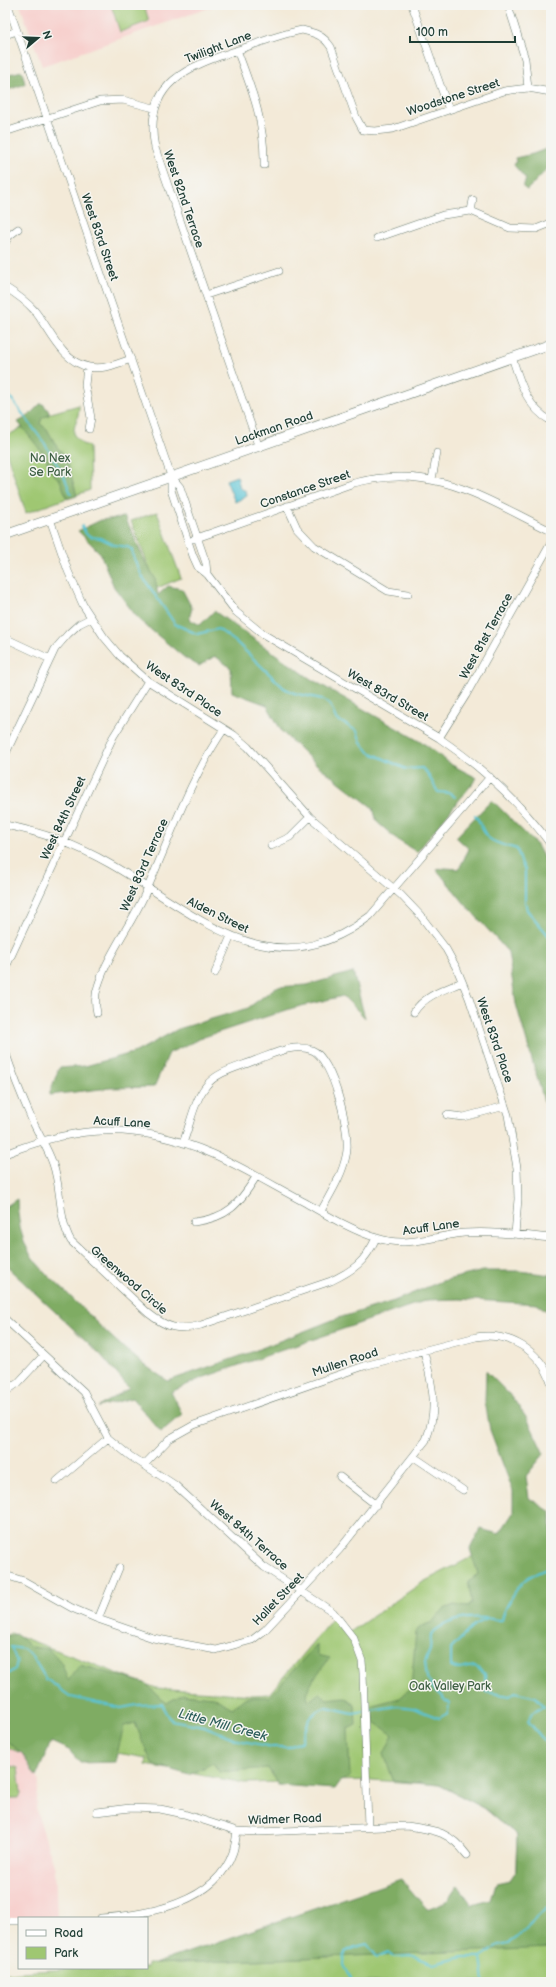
<svg xmlns="http://www.w3.org/2000/svg" width="556" height="1987" font-family="'Balsamiq Sans',sans-serif">
<rect width="100%" height="100%" fill="#f6f6f2"/>
<filter id="ink" filterUnits="userSpaceOnUse"><feTurbulence type="fractalNoise" baseFrequency=".025" numOctaves="2"/><feDisplacementMap in="SourceGraphic" scale="8" xChannelSelector="R" yChannelSelector="G"/><feConvolveMatrix kernelMatrix="1 2 1 2 8 2 1 2 1" color-interpolation-filters="sRGB"/></filter>
<filter id="wash" filterUnits="userSpaceOnUse"><feTurbulence type="fractalNoise" baseFrequency=".012" numOctaves="4" result="noise"/><feDisplacementMap in="SourceGraphic" scale="16" xChannelSelector="R" yChannelSelector="G"/><feGaussianBlur stdDeviation="0.9" result="paint"/><feColorMatrix in="noise" values="0 0 0 0 0 0 0 0 0 0 0 0 0 0 0 0 0 1.4 0 .05"/><feComposite in="paint" operator="in"/></filter>
<g filter="url(#wash)">
<rect width="100%" height="100%" fill="#f3ead8"/>
<path fill="#f7d0cd" d="M20,5H217L42,66Z
M5,1746L22,1753L39,1782L36,1809L55,1869L57,1917L5,1918Z"/>
<path fill="#9fc772" stroke="#5f8253" d="M111,5H144L149,21L120,32Z
M79,405C80,416 73,424 74,435L82,444L89,446L90,490L26,513L5,448V437L44,415Z
M157,512L181,578L157,588L131,521Z
M551,1516V1979L543,1978L533,1982H5V1973L84,1968H147V1964H154L513,1949L517,1835L484,1808L439,1785L372,1780L244,1783L146,1765L147,1758L51,1742L22,1753L5,1746V1636L11,1633L156,1688L253,1695L269,1694L333,1618L347,1634L423,1582Z
M5,1764L18,1768L21,1793L19,1798H5Z"/>
<path fill="#7fac64" stroke="#4f744c" d="M22,71L25,84L5,91V75Z
M551,147V165L527,190L523,187L526,179L514,165L516,162L515,158L533,154Z
M40,404H43L49,411V415L42,418L40,424L47,429L57,447L66,457L77,496L67,499L60,480L50,471L46,457L18,422L27,417Z
M125,517L145,561L155,578L158,595L168,586L182,589L192,608L189,619L200,625L214,611L311,679L426,745L452,765L477,778L417,852L399,841L377,822L373,808L316,764L282,732L267,705L232,692L231,668L215,656L199,666L185,658L139,620L114,587L100,553L78,531L101,520Z
M492,800L537,845L551,872V1126L516,1004L508,952L465,904L437,870L445,868L459,869L469,849L456,837Z
M353,972L365,1018L343,996L293,1008L204,1037L169,1053L154,1087L110,1088L49,1095L59,1068L85,1066L136,1052L178,1029L248,1008L276,987L307,985Z
M17,1199C18,1218 20,1235 29,1252C37,1266 55,1282 67,1293C98,1324 129,1357 168,1381L249,1353L335,1319L394,1301L442,1281L483,1271H519L551,1275V1314L537,1304L459,1299L427,1300L202,1378L171,1392L182,1414L161,1432L132,1398L98,1407L129,1388L101,1355L5,1265V1207Z
M486,1371L512,1397L528,1420L544,1454L526,1476L529,1498L551,1512V1948L154,1964L401,1879L427,1909L447,1901L458,1885L472,1905L491,1900L496,1883L510,1880L516,1871L517,1835L484,1808L440,1785L393,1780L384,1754L393,1735L375,1722L369,1706L400,1698L411,1688L416,1632L420,1627L432,1622L444,1609L454,1605L466,1607L472,1604L468,1581L478,1574L470,1549L480,1529L499,1534L513,1513V1491L490,1430L485,1401Z
M17,1634L31,1647L49,1649L61,1662L68,1680L80,1665L145,1683L166,1703L184,1694L213,1697L232,1708L246,1697H269L317,1644V1655L330,1658L315,1677L306,1693L309,1701L320,1693L327,1699L345,1697L355,1705L356,1725L348,1729L350,1777L339,1782L334,1789L278,1785L268,1768L219,1772L213,1763L189,1775L152,1764L135,1723L124,1726L115,1762L80,1763L69,1750L51,1742L36,1777L22,1753L5,1740V1637Z"/>
<path fill="#5ac4d5" stroke="#3c8084" d="M237,476L240,488L246,491L247,496L235,502L226,480Z"/>
<g fill="none" stroke-linecap="round" stroke-linejoin="round">
<path stroke="#5ac4d5" stroke-width="2" d="M5,390L45,444L64,476L71,494
M82,526L86,534L92,537L100,538L115,545L128,547L132,550L133,556L142,576L175,624L197,634L218,629L236,642L284,688L294,693L322,699L330,704L336,719L357,731L361,742L369,752L406,769L422,768L427,773L438,792L450,793L455,797
M475,815C480,821 481,828 486,835C491,843 508,846 517,849L521,862L525,870V901L527,910L549,936L551,941
M487,1619L474,1625L451,1649V1666L459,1669L475,1666L485,1674L486,1692L510,1696L515,1692L536,1697L544,1706L532,1713L528,1721L551,1749
M5,1676L15,1669L17,1662L11,1647L23,1649L32,1656L46,1679L71,1697L121,1708L137,1705L162,1704L171,1720L204,1726L238,1740L272,1747H289L302,1741L309,1719L317,1711L327,1707L353,1713L397,1706L413,1708L439,1718L448,1713L449,1704L433,1688L427,1678L425,1662L430,1650L431,1634C445,1621 465,1616 484,1618C489,1618 498,1621 502,1620C503,1610 518,1585 526,1579C532,1574 543,1571 551,1567
M481,1957L484,1982
M353,1982L344,1965L345,1952L355,1947L367,1944L377,1957L388,1952L394,1957L411,1956L434,1964L463,1957H481L498,1946L509,1944L551,1904"/>
</g>
</g>
<g filter="url(#ink)">
<g fill="none" stroke-linecap="round" stroke-linejoin="round">
<defs>
<path id="minor" d="M8,5L171,476L180,487L206,563L207,574
M412,5L449,110
M508,5L525,59L528,88
M5,35L17,31
M237,50C252,90 265,122 264,165
M5,132L100,101L123,100L154,108
M471,211L473,200
M377,238L443,215L471,211L510,228L536,229L551,223
M5,243L9,236L18,229
M5,287C16,294 26,301 34,310C50,329 61,362 89,367C103,370 117,364 131,359
M206,295L279,271
M512,357C520,382 527,408 551,421
M87,367L85,385L91,418L89,429
M258,445L155,148C142,82 189,66 241,49C261,42 281,34 302,30C315,33 323,35 331,47L356,117L363,130L375,131L393,129L504,91L528,88L551,92
M171,476V490L193,556L198,567L207,574L236,612L263,634L439,738C483,768 520,802 551,845
M432,479L437,453
M287,506L297,528L314,546L388,591L408,594
M50,519L68,571L83,605L104,637L120,656L148,681L234,735L248,747L310,817L401,895L420,915L446,949L457,969L469,998L508,1115L517,1168L518,1199L515,1234
M194,539L354,483C433,462 483,498 551,531
M5,638L50,659
M439,738L466,695L551,543
M5,755L55,649L68,634L79,624L91,618
M5,825C42,832 77,845 110,864C195,912 271,993 370,916L490,777
M271,846L290,837L310,817
M5,969L113,737L148,681
M215,973L231,936
M414,1012C425,995 444,990 462,982
M97,1013C95,1004 95,994 98,986C108,954 130,926 144,896C170,839 188,782 224,729
M5,1051C13,1075 22,1097 32,1120C39,1135 48,1149 53,1164C62,1190 58,1218 71,1241L148,1313C167,1328 178,1331 201,1325L331,1281C354,1270 365,1262 376,1238
M447,1115L464,1117L505,1106
M183,1143C190,1125 194,1101 206,1086C217,1071 240,1067 256,1060C273,1054 294,1043 312,1050C333,1058 352,1135 346,1156C342,1176 330,1194 321,1211
M5,1154C79,1124 139,1122 213,1154C244,1168 274,1186 304,1202C327,1215 351,1230 377,1238C405,1248 435,1236 464,1233C493,1231 522,1235 551,1238
M194,1222C228,1218 239,1204 256,1177
M5,1319L84,1392L108,1438L130,1456L175,1485L264,1567L333,1612L354,1639L362,1661L363,1673L368,1827
M5,1392L18,1383L44,1355
M414,1457L463,1490
M144,1465L169,1439L194,1425L364,1366L476,1337C509,1332 540,1350 551,1382
M340,1477L376,1505
M57,1481L108,1438
M5,1575L24,1581L72,1608L98,1619L153,1638L216,1650L252,1640L265,1630L340,1549L426,1440C439,1406 432,1385 424,1351
M98,1619L119,1568
M97,1812L130,1808L160,1809L184,1814L237,1831L259,1832L407,1826C435,1830 449,1831 467,1855
M101,1918C147,1915 216,1903 233,1852C235,1846 236,1838 237,1831
M5,1921H19"/>
<path id="major" d="M5,535L551,344"/>
</defs>
<use href="#minor" stroke="#697a6d" stroke-width="8"/>
<use href="#major" stroke="#697a6d" stroke-width="10"/>
<use href="#minor" stroke="#fff" stroke-width="7"/>
<use href="#major" stroke="#fff" stroke-width="9"/>
</g>
</g>
<g text-anchor="middle" stroke-width="3" stroke-linejoin="round" paint-order="stroke">
<g font-size="12" fill="#1f3d34" stroke="#f6f6f2">
<text transform="translate(218 47) rotate(-21)" y="4">Twilight Lane</text>
<text transform="translate(453 97) rotate(-18)" y="4">Woodstone Street</text>
<text transform="translate(184 199) rotate(71)" y="4">West 82nd Terrace</text>
<text transform="translate(100 237) rotate(71)" y="4">West 83rd Street</text>
<text transform="translate(274 428) rotate(-19)" y="4">Lackman Road</text>
<text transform="translate(305 489) rotate(-19)" y="4">Constance Street</text>
<text transform="translate(486 636) rotate(-61)" y="4">West 81st Terrace</text>
<text transform="translate(184 689) rotate(34)" y="4">West 83rd Place</text>
<text transform="translate(388 695) rotate(30)" y="4">West 83rd Street</text>
<text transform="translate(63 818) rotate(-65)" y="4">West 84th Street</text>
<text transform="translate(144 865) rotate(-66)" y="4">West 83rd Terrace</text>
<text transform="translate(218 915) rotate(26)" y="4">Alden Street</text>
<text transform="translate(495 1040) rotate(71)" y="4">West 83rd Place</text>
<text transform="translate(122 1122) rotate(3)" y="4">Acuff Lane</text>
<text transform="translate(431 1227) rotate(-8)" y="4">Acuff Lane</text>
<text transform="translate(129 1280) rotate(41)" y="4">Greenwood Circle</text>
<text transform="translate(345 1362) rotate(-18)" y="4">Mullen Road</text>
<text transform="translate(249 1535) rotate(41)" y="4">West 84th Terrace</text>
<text transform="translate(278 1599) rotate(-46)" y="4">Hallet Street</text>
<text transform="translate(285 1819) rotate(-2)" y="4">Widmer Road</text>
</g>
<g font-size="12" fill="#3f6044" stroke="#f6f6f2">
<text x="50" y="462">Na Nex<tspan x="50" dy="14">Se Park</tspan></text>
<text x="450" y="1690">Oak Valley Park</text>
</g>
<g font-size="13" font-style="italic" fill="#2e5f5c" stroke="#f6f6f2">
<text transform="translate(223 1724) rotate(15)" y="5">Little Mill Creek</text>
</g>
</g>
<rect width="556" height="1987" fill="none" stroke="#f6f6f2" stroke-width="20"/>
<rect x="18" y="1917" width="130" height="52" fill="#f6f6f2" stroke="#a0aca6"/>
<rect x="26" y="1930" width="20" height="6" fill="#ffffff" stroke="#a0aca6"/>
<text x="54" y="1937" font-size="12" fill="#1f3d34">Road</text>
<rect x="26" y="1947" width="20" height="12" fill="#9fc772" stroke="#a0aca6"/>
<text x="54" y="1957" font-size="12" fill="#1f3d34">Park</text>
<g transform="translate(38 38) rotate(71)" stroke="#f6f6f2" stroke-width="3" paint-order="stroke">
<path d="M0-3L7 15L0 10L-7 15Z" fill="#1f3d34"/>
<text y="-6" font-size="11" font-weight="bold" text-anchor="middle" fill="#1f3d34">N</text>
</g>
<path d="M410 36v6h105v-6" fill="none" stroke="#1f3d34" stroke-width="2"/>
<text x="416" y="36" font-size="12" fill="#1f3d34" stroke="#f6f6f2" stroke-width="3" paint-order="stroke">100 m</text>
</svg>
